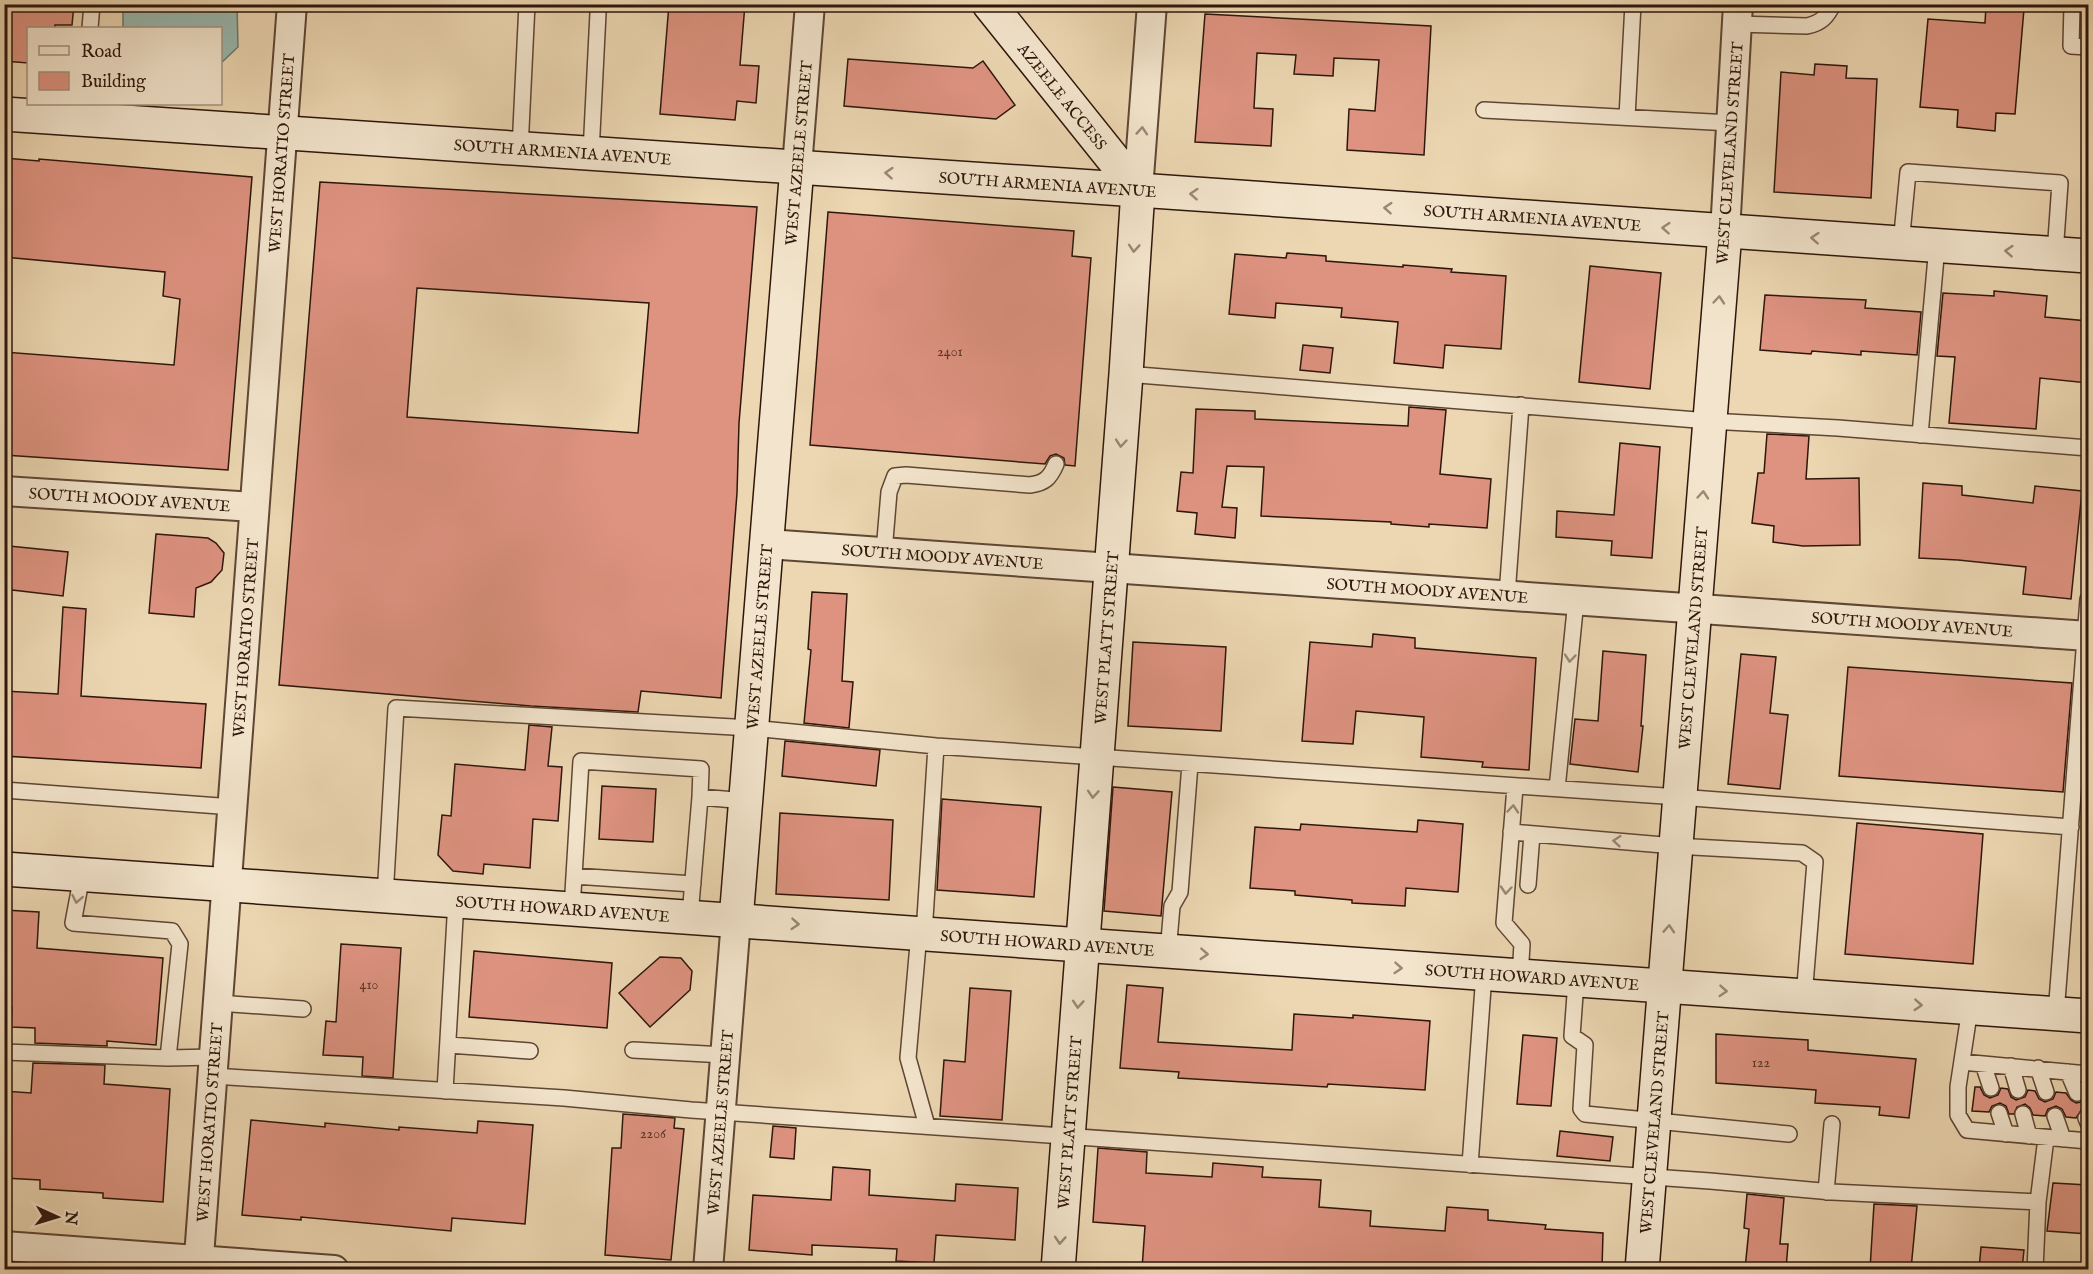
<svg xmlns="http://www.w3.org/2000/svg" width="2093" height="1274" font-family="'IM FELL English',serif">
<rect width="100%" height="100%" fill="#ecd7b2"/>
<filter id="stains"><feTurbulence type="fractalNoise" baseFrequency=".00333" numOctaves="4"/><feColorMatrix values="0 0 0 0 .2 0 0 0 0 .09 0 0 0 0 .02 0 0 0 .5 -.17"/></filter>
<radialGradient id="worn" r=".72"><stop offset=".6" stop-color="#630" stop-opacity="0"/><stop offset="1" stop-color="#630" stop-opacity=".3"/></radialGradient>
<path fill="#99b9b0" stroke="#6e786e" stroke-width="1.5" d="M123,5H237L238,47L221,63L220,28H123Z"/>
<path fill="#de9381" stroke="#2e160b" stroke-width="1.5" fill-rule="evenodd" d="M4,4H74L72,25H55V28H28V63L4,61Z
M669,4H745L740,65L759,66L756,103L737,101L735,120L660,114Z
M1986,6L2024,9L2015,114L1996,113L1995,131L1957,127L1958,110L1920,107L1928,19L1985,23Z
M1205,14L1431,26L1424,155L1347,150L1349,109L1375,111L1379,60L1334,58L1333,76L1294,74L1296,55L1257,53L1254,108L1273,109L1271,146L1195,142Z
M848,59L973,68L983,61L1015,105L996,119L844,106Z
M1815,64L1847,66L1846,78L1877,79L1871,198L1774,192L1781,72L1814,75Z
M4,158L39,161V159L252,177L228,470L4,455V352L174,365L180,299L163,296L165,272L4,257Z
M320,182L757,207L739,423L737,493L721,698L641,691L638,712L531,706L279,685ZM417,288L649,303L638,433L407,417Z
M828,212L1074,231L1072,256L1091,258L1075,466L1065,465L1064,458L1056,454L1050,456L1045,464L810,445Z
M1287,253L1326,256V261L1403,267V265L1452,269L1451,272L1506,276L1501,349L1445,345L1443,368L1394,363L1398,322L1341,317L1342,308L1276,303L1275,318L1229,314L1235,254L1286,258Z
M1590,266L1661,273L1650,389L1579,382Z
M1994,291L2047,296L2045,317L2088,321V383L2040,378L2036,429L1949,423L1955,357L1937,356L1943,293L1994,296Z
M1765,295L1866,300L1865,308L1921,312L1917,355L1861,351V355L1812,351L1811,354L1760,350Z
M1303,345L1333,348L1330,373L1300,370Z
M1409,407L1446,410L1440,474L1491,479L1487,528L1429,524V527L1391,524V522L1261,516L1264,467L1227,466L1222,507L1237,508L1235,538L1195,534L1197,513L1177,511L1181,472L1193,473L1196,409L1255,411V419L1408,426Z
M1767,434L1809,436L1806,479L1859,478L1860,545L1803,546L1773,542L1774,526L1752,523L1758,473H1764Z
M1620,443L1660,447L1652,558L1611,555L1612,541L1556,537L1557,511L1614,515Z
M1923,483L1962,486V495L2033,503L2035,486L2082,491L2071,599L2023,594L2026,567L1958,560L1919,558Z
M156,534L208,538L216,543L224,553L222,570L211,582L196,588L194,617L149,613Z
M9,546L68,552L63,596L4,589Z
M812,592L847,594L842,681L853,682L849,728L804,723L811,650L808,649Z
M63,607L86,609L81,696L206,704L201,768L4,756V691L58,694Z
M1373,634L1415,638V648L1536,658L1529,770L1482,767L1483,762L1421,757L1424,717L1356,711L1353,744L1302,741L1310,642L1372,647Z
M1133,642L1226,647L1221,731L1128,726Z
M1603,651L1646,655L1641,726H1643L1638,772L1570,764L1575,719L1598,721Z
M1741,654L1776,657L1770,713L1788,715L1780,789L1728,784Z
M1848,667L2072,683L2063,792L1839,776Z
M529,725L552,727L548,766L562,767L558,821L533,819L530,868L484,864L483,874L453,871L438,855L442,815L451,816L455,764L525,770Z
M785,741L880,750L876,786L782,776Z
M602,786L656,789L653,842L599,839Z
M1113,787L1172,792L1161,916L1104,911Z
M942,799L1041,807L1034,897L937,890Z
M780,813L893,820L889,900L776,894Z
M1418,820L1463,824L1458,892L1406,888L1405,906L1352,903V900L1295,895V891L1250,888L1255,827L1300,830L1301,824L1417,832Z
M1857,823L1983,834L1973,964L1845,954Z
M4,910L39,912L37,948L163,958L156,1045L107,1041V1046L35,1043V1028L11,1027L12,1007H4Z
M341,944L401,948L393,1078L362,1076L363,1057L323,1055L326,1021L336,1022Z
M474,951L612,963L607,1028L469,1017Z
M660,957L681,958L692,971L690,990L650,1027L619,993Z
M1127,985L1163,988L1158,1042L1292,1050L1294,1014L1353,1018V1015L1430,1021L1425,1090L1328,1084L1327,1087L1178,1078L1179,1072L1120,1068Z
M970,988L1011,991L1002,1120L940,1116L944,1060L965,1062Z
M1716,1034L1808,1040V1050L1916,1059L1909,1118L1879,1115L1880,1107L1815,1103L1816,1090L1716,1083Z
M1523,1035L1557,1038L1551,1106L1517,1104Z
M33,1063L105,1065L104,1084L170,1089L163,1202L103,1198V1193L40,1189V1180L4,1178V1091L31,1093Z
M1975,1087H1980L1984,1095L1990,1098L1998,1095L2001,1088L2008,1089L2011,1097L2016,1100L2025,1097L2028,1090L2035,1091L2039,1099L2045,1102L2053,1099L2056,1092L2066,1093L2071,1100L2076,1103L2081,1102L2088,1095V1109H2082L2076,1118L2066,1117L2062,1109L2056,1106L2048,1109L2045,1116L2033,1115L2030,1108L2025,1104L2017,1107L2014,1114H2009L2006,1106L2000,1103L1992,1106L1989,1112L1972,1111Z
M623,1114L675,1118L674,1128L684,1129L671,1260L605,1255L612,1148H621Z
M251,1120L325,1127V1123L399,1130V1127L477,1133L478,1121L533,1125L525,1224L452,1218L451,1231L301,1217V1220L242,1215Z
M773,1126L796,1128L794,1159L770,1157Z
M1560,1131L1613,1137L1610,1161L1557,1156Z
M1098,1148L1147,1152L1146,1173L1212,1177L1213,1163L1263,1167L1262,1177L1321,1180L1319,1207L1371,1211L1370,1226L1445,1231L1447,1207L1488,1210V1220L1546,1225L1545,1229L1603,1233L1602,1269H1142L1145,1226L1093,1222Z
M833,1167L870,1170L869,1195L955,1201L956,1184L1018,1188L1015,1240L936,1235L934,1263L896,1261L897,1249L812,1245V1255L749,1250L753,1195L831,1200Z
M2053,1183L2088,1185V1234L2047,1231Z
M1747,1194L1784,1198L1780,1244H1788L1786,1269H1745L1749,1229L1744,1228Z
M1874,1204L1917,1206L1911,1269H1870Z
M1981,1247L2024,1250L2022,1269H1979Z"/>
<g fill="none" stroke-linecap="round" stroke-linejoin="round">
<defs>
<path id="lane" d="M2072,4L2071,46L2088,47
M1737,24L1807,26C1821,23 1827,17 1833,4
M90,28L92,4
M1484,110L1731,123
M1627,117L1633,4
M520,149L527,4
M591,153L598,13
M1901,244L1908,172L2060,183L2055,254
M1126,374L1709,421L1838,428L2088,448
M1920,435L1937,246
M884,552L889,492L895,476L906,475L1030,485C1045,483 1050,478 1056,464
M1507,595L1521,405
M1515,787L1504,923L1522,944L1520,977
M1557,789L1576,600
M4,790L233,807
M1511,832L1675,846L1802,853L1815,862L1804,997
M82,875L73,923L172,931L180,944L168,1058L214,1057
M574,876L693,884
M1528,885L1532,834
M385,897L396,708L751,728L936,746L1679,797L2071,827
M572,909L581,761L701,769L700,797
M690,916L700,797L746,801
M919,933L908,1058L927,1126
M924,934L936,746
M1168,952L1172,906L1180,892L1190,764
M1576,981L1572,1036L1585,1045L1581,1109L1585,1114L1789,1134
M218,1003L303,1009
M1970,1008L1958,1087V1115L1967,1130L2088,1141
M2056,1014L2088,599
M449,1045L530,1051
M633,1050L725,1055
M4,1052L168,1058
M1962,1062L2088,1074
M1983,1064L1991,1088
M2011,1066L2018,1090
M2038,1068L2046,1092
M2068,1072L2077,1093
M213,1076L564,1098L691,1110L1710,1181L1832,1192L2038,1202
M445,1091L456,901
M1999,1113L2006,1134
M2023,1114L2029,1136
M2055,1116L2063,1139
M2086,1118L2088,1123
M1470,1165L1484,974
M1826,1192L1832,1124
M2035,1270L2038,1202L2046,1138"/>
<g id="street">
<path d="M797,167L810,4"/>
<path d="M1138,190L1152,4"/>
<path d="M1725,232L1738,4"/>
<path id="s1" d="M4,491L254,507"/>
<path id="s2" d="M767,544L2088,636"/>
<path d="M4,1246L334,1270"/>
<path id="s3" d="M198,1270L292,4"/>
<path id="s4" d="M708,1270L736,920"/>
</g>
<g id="secondary">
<path id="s5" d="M989,4L1138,190"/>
<path id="s6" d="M4,114L1138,190L2088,256"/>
<path id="s7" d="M4,869L2088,1016"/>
<path id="s8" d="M736,920L797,167"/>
<path id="s9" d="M1058,1270L1126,374L1138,190"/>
<path id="s10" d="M1642,1270L1725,232"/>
</g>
</defs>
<use href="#lane" stroke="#5e4635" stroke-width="18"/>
<use href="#street" stroke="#5e4635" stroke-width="32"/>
<use href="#secondary" stroke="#2e160b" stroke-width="36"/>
<use href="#lane" stroke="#f3e5cd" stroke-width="15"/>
<use href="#street" stroke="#f3e5cd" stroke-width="28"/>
<use href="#secondary" stroke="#f3e5cd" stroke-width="33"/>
</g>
<defs><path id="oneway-chevron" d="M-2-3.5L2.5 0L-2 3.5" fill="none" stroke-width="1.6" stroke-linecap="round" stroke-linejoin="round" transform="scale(1.5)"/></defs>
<g stroke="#9a8876">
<use href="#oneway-chevron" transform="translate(1142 131) rotate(-86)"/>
<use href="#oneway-chevron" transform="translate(889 173) rotate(-176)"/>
<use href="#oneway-chevron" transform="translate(1194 194) rotate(-176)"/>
<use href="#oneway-chevron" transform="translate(1388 208) rotate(-176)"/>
<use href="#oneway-chevron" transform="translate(1666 228) rotate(-176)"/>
<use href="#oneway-chevron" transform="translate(1815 238) rotate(-176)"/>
<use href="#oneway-chevron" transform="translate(1134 248) rotate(94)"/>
<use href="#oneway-chevron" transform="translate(2009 251) rotate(-176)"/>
<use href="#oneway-chevron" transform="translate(1719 300) rotate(-85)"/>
<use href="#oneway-chevron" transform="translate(1121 443) rotate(95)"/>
<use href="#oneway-chevron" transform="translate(1703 495) rotate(-85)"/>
<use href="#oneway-chevron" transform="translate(1570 658) rotate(95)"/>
<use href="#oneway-chevron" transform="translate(1093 794) rotate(94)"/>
<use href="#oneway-chevron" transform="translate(1513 809) rotate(-85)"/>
<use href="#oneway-chevron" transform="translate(1617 841) rotate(-175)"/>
<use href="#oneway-chevron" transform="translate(1506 890) rotate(95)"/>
<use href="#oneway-chevron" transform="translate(77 899) rotate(101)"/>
<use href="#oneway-chevron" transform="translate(795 924) rotate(4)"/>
<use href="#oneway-chevron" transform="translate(1669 929) rotate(-86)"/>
<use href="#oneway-chevron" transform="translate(1204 954) rotate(4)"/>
<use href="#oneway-chevron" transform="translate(1398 968) rotate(4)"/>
<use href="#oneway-chevron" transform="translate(1723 991) rotate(4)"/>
<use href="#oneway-chevron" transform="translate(1078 1004) rotate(94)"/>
<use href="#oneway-chevron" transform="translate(1918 1005) rotate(4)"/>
<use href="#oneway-chevron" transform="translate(1060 1240) rotate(94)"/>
</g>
<g text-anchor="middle" stroke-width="6" stroke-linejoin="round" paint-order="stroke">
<g font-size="14" fill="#5a3528">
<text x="950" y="356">2401</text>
<text x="369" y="989">410</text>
<text x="1761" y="1067">122</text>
<text x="653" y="1138">2206</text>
</g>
<g font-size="16" fill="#2e160b" stroke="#f3e5cd">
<text dy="6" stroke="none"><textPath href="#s5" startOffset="118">AZEELE ACCESS</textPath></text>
<text dy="6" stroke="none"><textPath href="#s6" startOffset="560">SOUTH ARMENIA AVENUE</textPath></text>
<text dy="6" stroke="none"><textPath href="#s3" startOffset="1120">WEST HORATIO STREET</textPath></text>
<text transform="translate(798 153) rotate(-85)" y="6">WEST AZEELE STREET</text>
<text transform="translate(1729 153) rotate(-86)" y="6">WEST CLEVELAND STREET</text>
<text dy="6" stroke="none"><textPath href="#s6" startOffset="1046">SOUTH ARMENIA AVENUE</textPath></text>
<text dy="6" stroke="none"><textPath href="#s6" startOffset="1532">SOUTH ARMENIA AVENUE</textPath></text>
<text dy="6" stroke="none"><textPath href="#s1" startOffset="126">SOUTH MOODY AVENUE</textPath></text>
<text dy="6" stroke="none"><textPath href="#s2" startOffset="176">SOUTH MOODY AVENUE</textPath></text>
<text dy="6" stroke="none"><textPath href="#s2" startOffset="662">SOUTH MOODY AVENUE</textPath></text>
<text dy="6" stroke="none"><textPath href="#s2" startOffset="1148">SOUTH MOODY AVENUE</textPath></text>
<text dy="6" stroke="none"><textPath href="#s3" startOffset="634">WEST HORATIO STREET</textPath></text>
<text dy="6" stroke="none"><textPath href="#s8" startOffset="284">WEST AZEELE STREET</textPath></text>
<text dy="6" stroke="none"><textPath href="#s9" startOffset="634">WEST PLATT STREET</textPath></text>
<text dy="6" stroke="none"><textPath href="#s10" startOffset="634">WEST CLEVELAND STREET</textPath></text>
<text dy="6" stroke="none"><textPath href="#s7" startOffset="560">SOUTH HOWARD AVENUE</textPath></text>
<text dy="6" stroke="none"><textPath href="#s7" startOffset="1046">SOUTH HOWARD AVENUE</textPath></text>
<text dy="6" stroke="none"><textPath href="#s7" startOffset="1532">SOUTH HOWARD AVENUE</textPath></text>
<text dy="6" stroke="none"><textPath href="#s4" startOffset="148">WEST AZEELE STREET</textPath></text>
<text dy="6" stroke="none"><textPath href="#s3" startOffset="148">WEST HORATIO STREET</textPath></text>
<text dy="6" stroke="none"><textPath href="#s9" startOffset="148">WEST PLATT STREET</textPath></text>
<text dy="6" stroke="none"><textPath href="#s10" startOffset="148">WEST CLEVELAND STREET</textPath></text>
</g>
</g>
<rect width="2093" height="1274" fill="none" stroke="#ecd7b2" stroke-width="24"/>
<rect x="6" y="6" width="2081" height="1262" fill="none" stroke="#2e160b" stroke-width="3"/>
<rect x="12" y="12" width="2069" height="1250" fill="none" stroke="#2e160b" stroke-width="1.5"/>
<rect x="27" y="27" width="195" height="78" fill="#f3e5cd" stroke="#a4927f" stroke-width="1.5"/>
<rect x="39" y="46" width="30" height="9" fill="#f3e5cd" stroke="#a4927f" stroke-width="1.5"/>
<text x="81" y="57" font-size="18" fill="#2e160b">Road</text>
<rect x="39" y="72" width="30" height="18" fill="#de9381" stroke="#a4927f" stroke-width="1.5"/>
<text x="81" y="87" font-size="18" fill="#2e160b">Building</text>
<g transform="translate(57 1217) rotate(94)" stroke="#f3e5cd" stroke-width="4.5" paint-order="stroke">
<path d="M0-4.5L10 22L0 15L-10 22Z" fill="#2e160b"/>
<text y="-9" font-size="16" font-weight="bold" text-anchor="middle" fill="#2e160b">N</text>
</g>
<rect width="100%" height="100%" filter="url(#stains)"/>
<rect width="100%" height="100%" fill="url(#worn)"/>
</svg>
